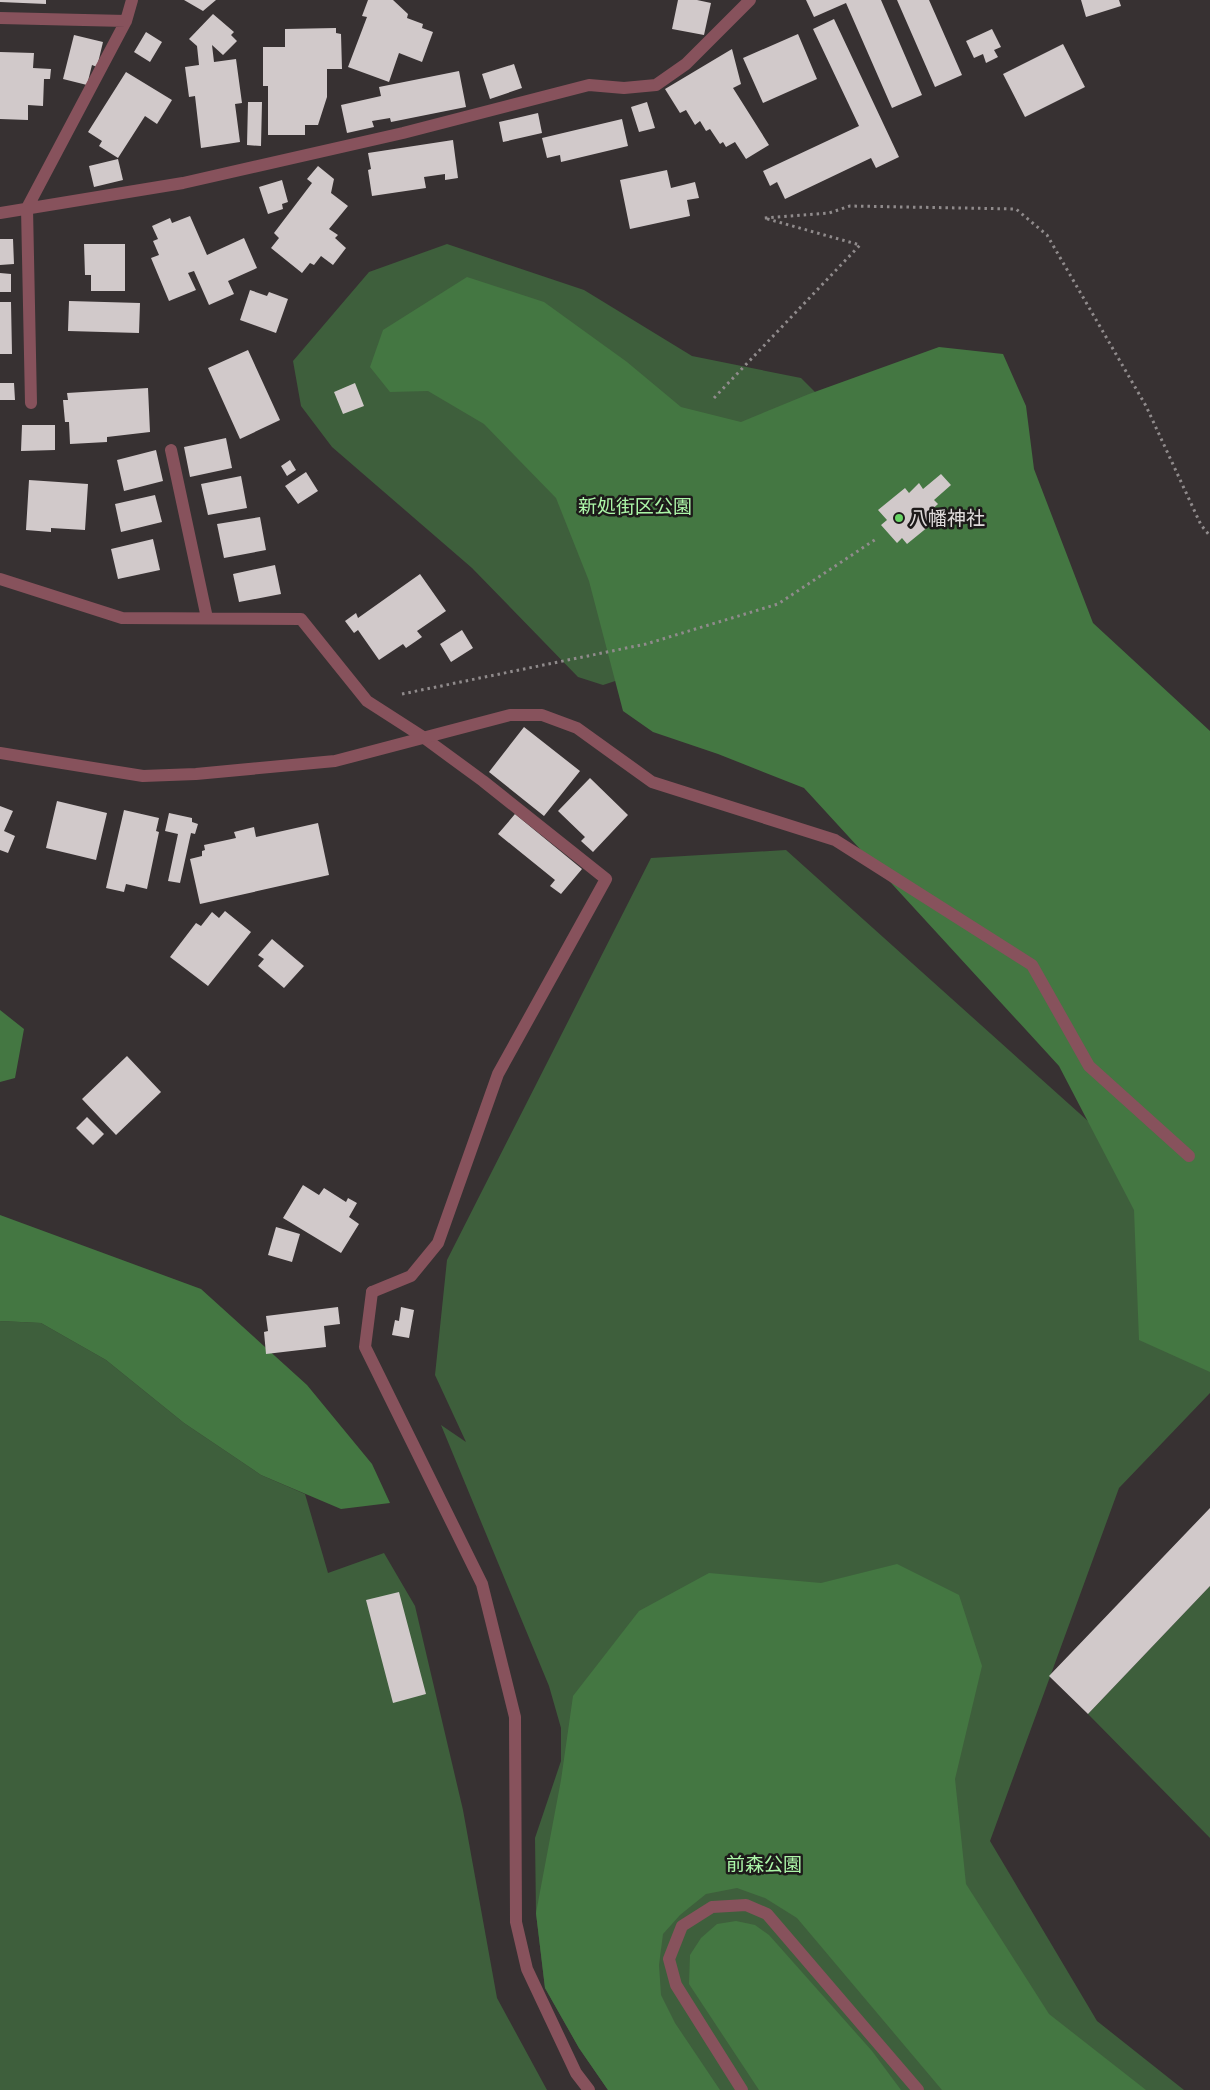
<svg xmlns="http://www.w3.org/2000/svg" width="1210" height="2090" font-family="Mulish,'Noto Sans JP',sans-serif">
<rect width="100%" height="100%" fill="#373132"/>
<path fill="#3e5f3c" d="M447,244L584,290L692,356L801,378L868,445L856,602L603,685L578,677L472,568L332,447L301,406L293,361L369,272Z
M786,850L1098,1130L1210,1325V1393L1119,1488L990,1841L1097,2021L1184,2090H608L579,2048L545,1988L536,1913L535,1838L561,1761V1728L549,1686L441,1425L466,1442L435,1375L447,1260L651,858Z
M0,1321L41,1323L106,1360L184,1423L261,1475L305,1494L328,1573L384,1553L415,1606L463,1810L497,1998L547,2090H0Z
M1210,1586V1838L1088,1714Z"/>
<path fill="#447742" d="M467,277L544,302L627,362L681,407L741,422L809,394L939,347L1003,354L1026,406L1034,469L1093,623L1210,731V1372L1139,1340L1134,1210L1059,1066L804,788L718,754L653,732L623,711L589,581L556,498L484,424L428,391L390,392L370,367L383,330Z
M0,1010L24,1029L15,1078L0,1082Z
M0,1215L201,1289L307,1385L372,1464L390,1503L341,1509L261,1475L184,1423L106,1360L41,1323L0,1321Z
M897,1564L959,1595L982,1666L955,1779L966,1884L1049,2014L1146,2090H942L797,1918L765,1898L737,1888L706,1894L680,1915L663,1934L659,1965L661,1995L675,2023L720,2090H608L579,2048L545,1988L536,1913L561,1780L573,1696L639,1611L709,1573L821,1583Z
M736,1921L755,1925L769,1935L872,2051L901,2090H759L689,1984L690,1955L701,1938L717,1924Z"/>
<path fill="#d1c9ca" d="M0,0H46V4L0,2Z
M184,0H216L203,11Z
M368,0H393L408,14L407,18L423,24L422,28L433,32L422,62L399,53L389,82L348,67L367,17L362,16Z
M678,0H697L711,3L704,35L672,29Z
M806,0H881L922,95L892,108L846,3L814,17Z
M897,0H929L962,75L935,87Z
M1081,0H1119L1121,6L1086,17Z
M213,14L234,32L231,35L237,41L223,55L212,45L214,62L236,59L242,103L235,104L240,142L201,148L195,96L189,97L185,67L199,65L197,46L189,39Z
M834,19L899,157L876,168L871,158L785,199L777,182L770,186L763,171L859,126L813,29Z
M336,28V33L341,34L342,69H327V97L318,125H305V135H268V86H263V47H285V29Z
M992,29L1001,47L994,50L998,57L986,63L983,54L974,58L966,41Z
M146,32L162,42L150,62L134,52Z
M798,34L817,79L763,103L743,58Z
M74,35L103,42L97,67L92,65L87,85L63,79Z
M1063,44L1085,87L1025,117L1003,74Z
M732,49L741,84L733,88L769,145L746,159L735,142L726,147L723,142L720,144L710,129L706,131L700,121L695,125L686,110L680,113L665,89Z
M0,52L34,53L33,68L51,69L50,79H44L43,106L28,105V120L0,119Z
M514,64L522,88L490,99L482,74Z
M459,71L466,107L391,122L390,118L372,121L374,127L347,133L341,105L381,96L379,87Z
M126,72L172,100L157,124L145,116L118,158L99,146L102,141L88,132Z
M248,102H262L261,146L247,145Z
M647,102L655,128L639,132L631,107Z
M538,113L542,133L503,142L499,122Z
M622,119L628,146L561,162L560,155L547,158L542,138Z
M453,140L458,178L445,180V174L424,177L426,188L372,196L368,170L371,169L368,153Z
M118,159L123,180L94,187L89,166Z
M318,166L334,179L331,193L348,206L329,229L338,235L335,238L346,248L333,265L321,256L314,265L310,263L302,273L271,248L279,238L274,233L312,183L307,179Z
M667,170L671,188L695,182L699,198L687,200L690,216L630,229L620,180Z
M282,180L288,202L282,204L283,209L268,214L259,187Z
M190,216L207,255L244,238L257,268L228,281L234,294L209,305L194,271L188,273L196,290L169,301L151,258L159,255L153,241L158,239L152,226L170,218L172,223Z
M0,239H13L14,264L0,265Z
M84,244H125V291H91V275H85Z
M0,273L11,274V292H0Z
M250,290L267,296L269,292L288,299L276,333L240,320Z
M69,301L140,303L139,333L68,331Z
M0,302H11L12,354H0Z
M248,350L280,420L240,439L208,368Z
M0,383H14L15,400H0Z
M355,383L364,406L343,414L334,392Z
M148,388L150,432L107,437V442L70,444L69,422H65L63,400H68L67,393Z
M22,425H55V450L21,451Z
M226,438L232,468L190,477L184,447Z
M156,450L163,481L124,491L117,460Z
M290,460L296,470L287,476L281,466Z
M306,472L318,491L298,504L285,486Z
M941,474L951,485L934,500L938,504L927,514L934,522L907,544L902,538L897,543L881,525L887,520L878,510L905,488L909,493L919,483L923,489Z
M241,476L247,508L208,515L201,484Z
M29,480L88,484L85,530L51,528V532L26,530Z
M155,495L162,522L121,532L115,504Z
M260,517L266,550L224,558L217,524Z
M153,539L160,570L118,579L111,549Z
M275,565L281,594L239,602L233,574Z
M420,574L446,611L417,631L422,637L406,648L403,644L379,660L358,630L354,633L345,621L356,613L358,618Z
M462,630L473,648L451,662L440,644Z
M524,727L580,771L544,816L489,772Z
M590,778L628,815L593,852L581,841L585,837L558,811Z
M57,801L107,813L96,860L46,848Z
M0,806L13,811L4,831L15,836L8,853L0,850Z
M124,810L159,818L156,831L159,832L147,889L126,884L124,892L106,888Z
M169,813L192,818V822L198,824L195,834L191,833L180,883L168,881L178,834L165,831Z
M515,814L582,869L561,894L550,886L555,880L498,834Z
M318,823L329,875L200,904L190,859L202,856V851L205,850L204,845L236,838L234,832L254,827L256,837Z
M225,911L251,932L208,986L170,957L196,923L201,926L212,912L219,918Z
M272,939L304,966L284,988L258,966L264,959L258,955Z
M127,1056L161,1092L116,1135L82,1099Z
M87,1117L104,1134L93,1145L76,1128Z
M303,1185L319,1195L324,1188L346,1202L348,1198L357,1203L349,1217L359,1224L341,1253L283,1218Z
M276,1227L300,1234L292,1262L268,1255Z
M338,1307L340,1324L324,1326L326,1347L266,1354L264,1332L268,1331L266,1316Z
M401,1307L414,1310L409,1338L392,1335L395,1320L399,1321Z
M1210,1508V1586L1088,1714L1049,1676Z
M399,1592L426,1694L393,1703L366,1600Z"/>
<g fill="none" stroke-linecap="round" stroke-linejoin="round">
<path stroke="#908b8c" stroke-width="3" stroke-dasharray="2.5 4" stroke-linecap="butt" d="M714,398L860,245L764,218L829,213L850,206L1016,209L1047,235L1146,406L1201,525L1210,536
M402,694L646,644L778,604L876,539"/>
<path stroke="#87525c" stroke-width="12" d="M372,1292L411,1276L438,1243L498,1074L606,879L483,781L423,737"/>
<path stroke="#87525c" stroke-width="12" d="M0,18L126,21
M0,213L183,183L403,133L589,85L624,88L656,85L686,64L750,0
M31,403L27,208L126,21L132,0
M171,450L207,618
M0,579L122,618L301,619L367,701L423,737
M0,753L143,776L196,774L335,761L510,715H542L577,728L652,782L835,840L1032,965L1089,1066L1189,1156
M372,1292L365,1347L482,1584L515,1717L516,1922L527,1969L576,2073L589,2090
M742,2090L676,1985L669,1959L682,1926L712,1907L746,1905L767,1914L918,2090"/>
</g>
<circle fill="#68d465" stroke="#1d1a1a" stroke-width="2" cx="899" cy="518" r="5"/>
<g text-anchor="middle" stroke-width="5" stroke-linejoin="round" paint-order="stroke">
<g font-size="19" fill="#acf6a8" stroke="#1d1a1a">
<text x="635" y="513">新処街区公園</text>
<text x="764" y="1871">前森公園</text>
</g>
<g font-size="19" fill="#e0dcdc" stroke="#1d1a1a" text-anchor="start">
<text x="909" y="525">八幡神社</text>
</g>
</g>
</svg>
